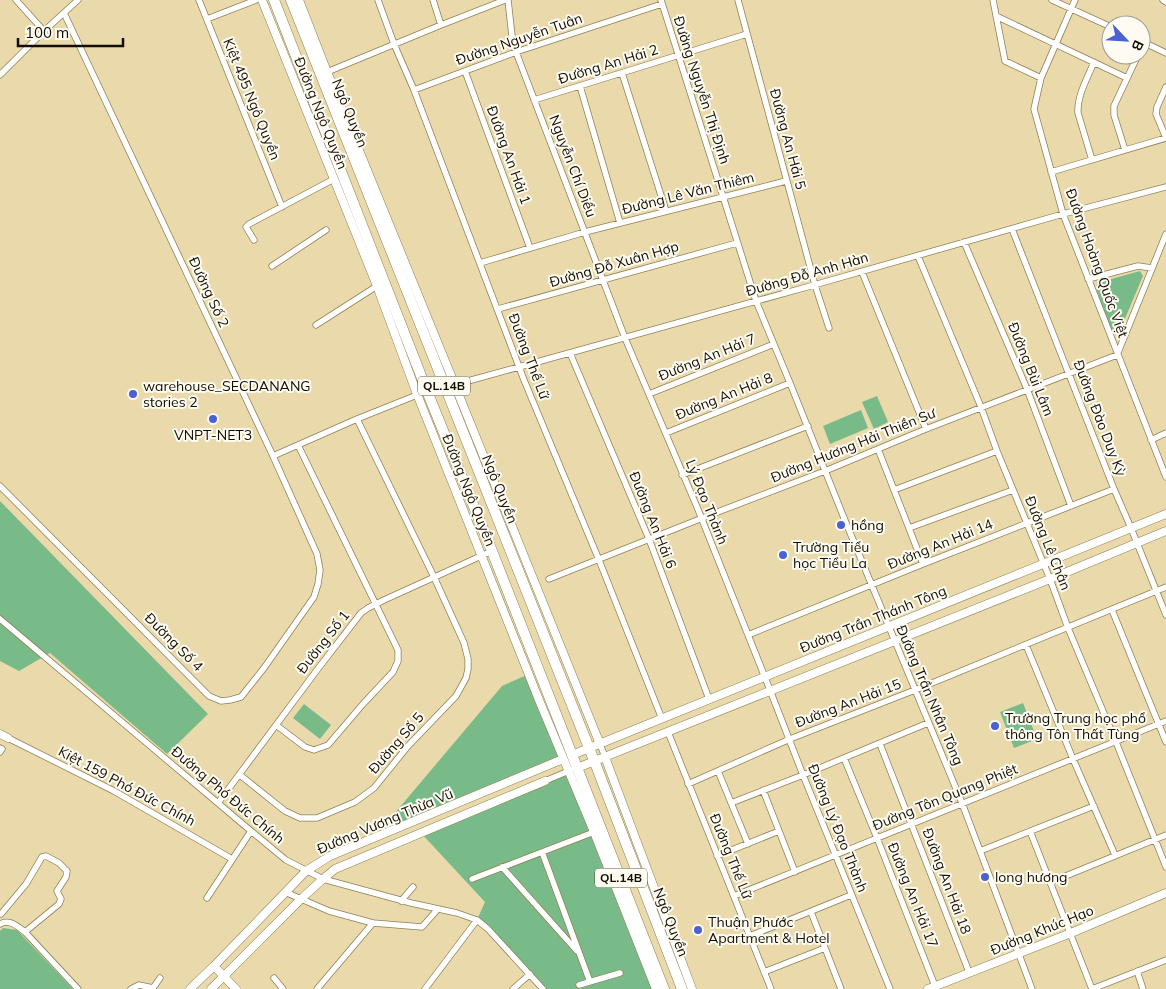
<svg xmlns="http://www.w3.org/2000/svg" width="1166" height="989" font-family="Mulish,sans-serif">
<rect width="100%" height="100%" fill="#e9d9ab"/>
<path fill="#78bb88" d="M1140,271L1143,276L1121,328L1111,330L1096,288L1097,283Z
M877,396L888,422L874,429L862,402Z
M861,410L868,428L830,444L823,426Z
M0,501L208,714L167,754L50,653L19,671L0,661Z
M529,674L563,759L394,829L389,820L502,686Z
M1023,703L1037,739L1014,748L1000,712Z
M304,704L331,725L320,739L293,718Z
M569,771L654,989H541L477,920L485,902L421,833Z
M3,928L17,930L73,989H0V931Z"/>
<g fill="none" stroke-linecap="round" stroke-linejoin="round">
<defs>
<path id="street" d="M16,0L44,31
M199,0L282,207
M378,0L394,44L414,90L524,380L599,560L662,719
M433,0L441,25
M508,0L512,36L516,52L625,338L697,507L770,690L803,775L890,989
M661,0L756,301L790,383L844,518L962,803L1032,989
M738,0L815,285L829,328
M993,0L1005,61L1041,78
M1052,0L1111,27
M1075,0L1041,78L1034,109L1063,214L1166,477
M1163,0L1166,2
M996,16L1127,78
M207,19L256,0
M1141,41L1166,53
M465,71L530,248
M327,72L441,25L505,0
M622,73L666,211
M0,75L44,31L78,0
M580,86L620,223
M414,90L516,52L662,4
M534,100L747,34
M1166,138L1156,114L1157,107L1166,87
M1125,150L1114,115V106L1138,55
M1092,160L1078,113C1077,96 1087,79 1094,62
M1051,172L1166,138
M1012,229L1114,489L1131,528L1166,615
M254,240L246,227L249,224L334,179
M964,242L1027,389L1071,506
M918,256L981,407L997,451L1050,579L1068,628L1116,742L1166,867
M480,263L585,232L786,181
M272,266L326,230
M862,272L926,429
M1088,279L1138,266L1152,268
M498,309L737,243
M316,325L377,286
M570,353L649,539L709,699
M1117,355L1166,234
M649,394L774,344
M666,433L790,383
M1151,440L1166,433
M878,449L923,564
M273,456L357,419L427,391L454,383L468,381L519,367L807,287L1063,214L1166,187
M682,475L808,426
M0,486L209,696L221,701L230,700L241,697L264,668L314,597L318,584L320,570L317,554L273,456L64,13
M894,490L997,451
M909,528L1013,490
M549,579L715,513L825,471L926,429L1117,355
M1112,610L1166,742
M0,619L251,831L286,860L323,879L411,903L457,913L477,920L488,929L543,989
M748,635L923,564L1114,489
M1026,645L1073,759L1115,855
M276,725L305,747L314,750L328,745L363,704L393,672L398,661V650L298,445
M668,732L771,989
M8,738L114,791L232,859
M600,744L605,757
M880,744L969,972
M0,748L2,749L0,752
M844,758L877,838L935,986
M718,771L748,844
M240,775L285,811L300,818H317L355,802L374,788L408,746L456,696L466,678L468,669V659L464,643L434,577L357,419
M545,781L571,770
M688,784L790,739L915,690L1166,587
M763,790L795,872
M218,803L317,670L361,613L368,608L384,600L492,551
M731,803L803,775L928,723
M1030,831L1092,989
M980,851L1094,806
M542,852L590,982
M717,856L779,831
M502,867L577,951
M472,879L594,832
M1051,882L1166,835
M285,892L329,911L373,923L422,927L438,909
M734,896L1166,721
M207,898L251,831
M401,901L413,887
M811,912L841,989
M1,914L26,884L42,857L46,856L59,863L67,871L66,877L57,891L61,899L59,904L25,932
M0,924C10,919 17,926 25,932L78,989
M750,936L851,895
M1137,971L1143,989
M764,972L825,948
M274,978L283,989
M579,985L620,973
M131,989L139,985L153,988L160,978
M317,989L373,923
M425,989L477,920
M513,989L530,974
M1092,989L1166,960"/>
<path id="secondary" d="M262,0L377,286L417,394L539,700L592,827L656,989
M299,0L327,72L454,383L600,744
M0,734L8,738
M572,755L1166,514
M605,757L692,989
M577,768L1050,579L1166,531
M214,966L236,989
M190,989L214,966L306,871L330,856L563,759
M211,989L301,899L323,879L335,869L545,781
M928,989L1071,933L1166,893"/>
<path id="highway" d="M274,0L427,391L492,551L664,989
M291,0L597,768L682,989"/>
</defs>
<use href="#street" stroke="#8f8055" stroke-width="7"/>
<use href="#secondary" stroke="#8f8055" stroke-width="9"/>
<use href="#highway" stroke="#8f8055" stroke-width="11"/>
<use href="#street" stroke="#fff" stroke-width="5.5"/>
<use href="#secondary" stroke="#fff" stroke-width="8"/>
<use href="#highway" stroke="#fff" stroke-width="10"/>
</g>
<g fill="#4961d5" stroke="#fefbf2" stroke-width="2">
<circle cx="133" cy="394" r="5"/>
<circle cx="213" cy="419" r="5"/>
<circle cx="841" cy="525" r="5"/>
<circle cx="783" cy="555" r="5"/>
<circle cx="995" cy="726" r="5"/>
<circle cx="985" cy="877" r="5"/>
<circle cx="698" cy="930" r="5"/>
</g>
<g text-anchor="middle" stroke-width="4" stroke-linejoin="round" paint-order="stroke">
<g fill="#fefbf2" stroke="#5a5449" stroke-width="1">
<rect x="418" y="376.5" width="52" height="19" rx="4"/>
<rect x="595" y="868.5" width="52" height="19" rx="4"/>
</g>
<g font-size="12" font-weight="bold" fill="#130d01">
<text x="444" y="390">QL.14B</text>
<text x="621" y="882">QL.14B</text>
</g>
<g font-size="14" fill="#130d01" stroke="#fefbf2">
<text transform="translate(519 39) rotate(-19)" y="5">Đường Nguyễn Tuân</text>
<text transform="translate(608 64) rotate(-17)" y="5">Đường An Hải 2</text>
<text transform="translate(702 90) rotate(72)" y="5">Đường Nguyễn Thị Định</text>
<text transform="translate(252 99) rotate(68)" y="5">Kiệt 495 Ngô Quyền</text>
<text transform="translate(321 113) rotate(68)" y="5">Đường Ngô Quyền</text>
<text transform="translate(350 113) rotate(68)" y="5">Ngô Quyền</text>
<text transform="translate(788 139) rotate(75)" y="5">Đường An Hải 5</text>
<text transform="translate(509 155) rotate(70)" y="5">Đường An Hải 1</text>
<text transform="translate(573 166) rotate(69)" y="5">Nguyễn Chí Diểu</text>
<text transform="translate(688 193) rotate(-14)" y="5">Đường Lê Văn Thiêm</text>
<text transform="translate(1097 263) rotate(70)" y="5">Đường Hoàng Quốc Việt</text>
<text transform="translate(614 264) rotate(-16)" y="5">Đường Đỗ Xuân Hợp</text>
<text transform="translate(807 274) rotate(-16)" y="5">Đường Đỗ Anh Hàn</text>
<text transform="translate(209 292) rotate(65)" y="5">Đường Số 2</text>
<text transform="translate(529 356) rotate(69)" y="5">Đường Thế Lữ</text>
<text transform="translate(707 357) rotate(-22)" y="5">Đường An Hải 7</text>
<text transform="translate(1031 369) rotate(68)" y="5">Đường Bùi Lâm</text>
<text transform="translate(724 396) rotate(-22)" y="5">Đường An Hải 8</text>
<text transform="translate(1100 418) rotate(69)" y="5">Đường Đào Duy Kỳ</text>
<text transform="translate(853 445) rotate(-22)" y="5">Đường Hương Hải Thiền Sư</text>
<text transform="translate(500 489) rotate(68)" y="5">Ngô Quyền</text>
<text transform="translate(469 490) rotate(68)" y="5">Đường Ngô Quyền</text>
<text transform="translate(707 502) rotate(68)" y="5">Lý Đạo Thành</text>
<text transform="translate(653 520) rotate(68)" y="5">Đường An Hải 6</text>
<text transform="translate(1048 543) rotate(68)" y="5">Đường Lê Chân</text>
<text transform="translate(940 544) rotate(-22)" y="5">Đường An Hải 14</text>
<text transform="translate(873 619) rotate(-22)" y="5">Đường Trần Thánh Tông</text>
<text transform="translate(174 642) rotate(45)" y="5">Đường Số 4</text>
<text transform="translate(323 642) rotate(-52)" y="5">Đường Số 1</text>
<text transform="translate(930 695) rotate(67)" y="5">Đường Trần Nhân Tông</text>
<text transform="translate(848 703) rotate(-21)" y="5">Đường An Hải 15</text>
<text transform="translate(396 743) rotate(-49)" y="5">Đường Số 5</text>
<text transform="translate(127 786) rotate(28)" y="5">Kiệt 159 Phó Đức Chính</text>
<text transform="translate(228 795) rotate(40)" y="5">Đường Phó Đức Chính</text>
<text transform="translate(945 797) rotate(-22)" y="5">Đường Tôn Quang Phiệt</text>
<text transform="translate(385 821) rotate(-23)" y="5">Đường Vương Thừa Vũ</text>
<text transform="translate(838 828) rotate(68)" y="5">Đường Lý Đạo Thành</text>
<text transform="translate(731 856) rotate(68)" y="5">Đường Thế Lữ</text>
<text transform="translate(947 881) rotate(69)" y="5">Đường An Hải 18</text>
<text transform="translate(913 895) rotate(68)" y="5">Đường An Hải 17</text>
<text transform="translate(671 922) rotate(69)" y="5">Ngô Quyền</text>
<text transform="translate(1042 930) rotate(-22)" y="5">Đường Khúc Hạo</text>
</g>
<g font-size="14" fill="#130d01" stroke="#fefbf2" text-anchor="start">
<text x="143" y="391">warehouse_SECDANANG<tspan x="143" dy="16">stories 2</tspan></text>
<text x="213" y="440" text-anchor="middle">VNPT-NET3</text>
<text x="851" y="530">hồng</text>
<text x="793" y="552">Trường Tiểu<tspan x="793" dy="16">học Tiểu La</tspan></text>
<text x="1005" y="723">Trường Trung học phổ<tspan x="1005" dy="16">thông Tôn Thất Tùng</tspan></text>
<text x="995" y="882">long hương</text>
<text x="708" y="927">Thuận Phước<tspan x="708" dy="16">Apartment &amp; Hotel</tspan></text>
</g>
</g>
<g transform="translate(1126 40) rotate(115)"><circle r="24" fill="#fefbf2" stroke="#a09c92"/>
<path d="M0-4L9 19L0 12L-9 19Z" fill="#4961d5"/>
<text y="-8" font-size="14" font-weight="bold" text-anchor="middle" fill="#130d01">B</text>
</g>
<path d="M18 38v8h105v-8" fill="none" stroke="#130d01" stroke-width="2.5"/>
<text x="25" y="38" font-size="15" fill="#130d01" stroke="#fefbf2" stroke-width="4" paint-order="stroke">100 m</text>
</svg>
